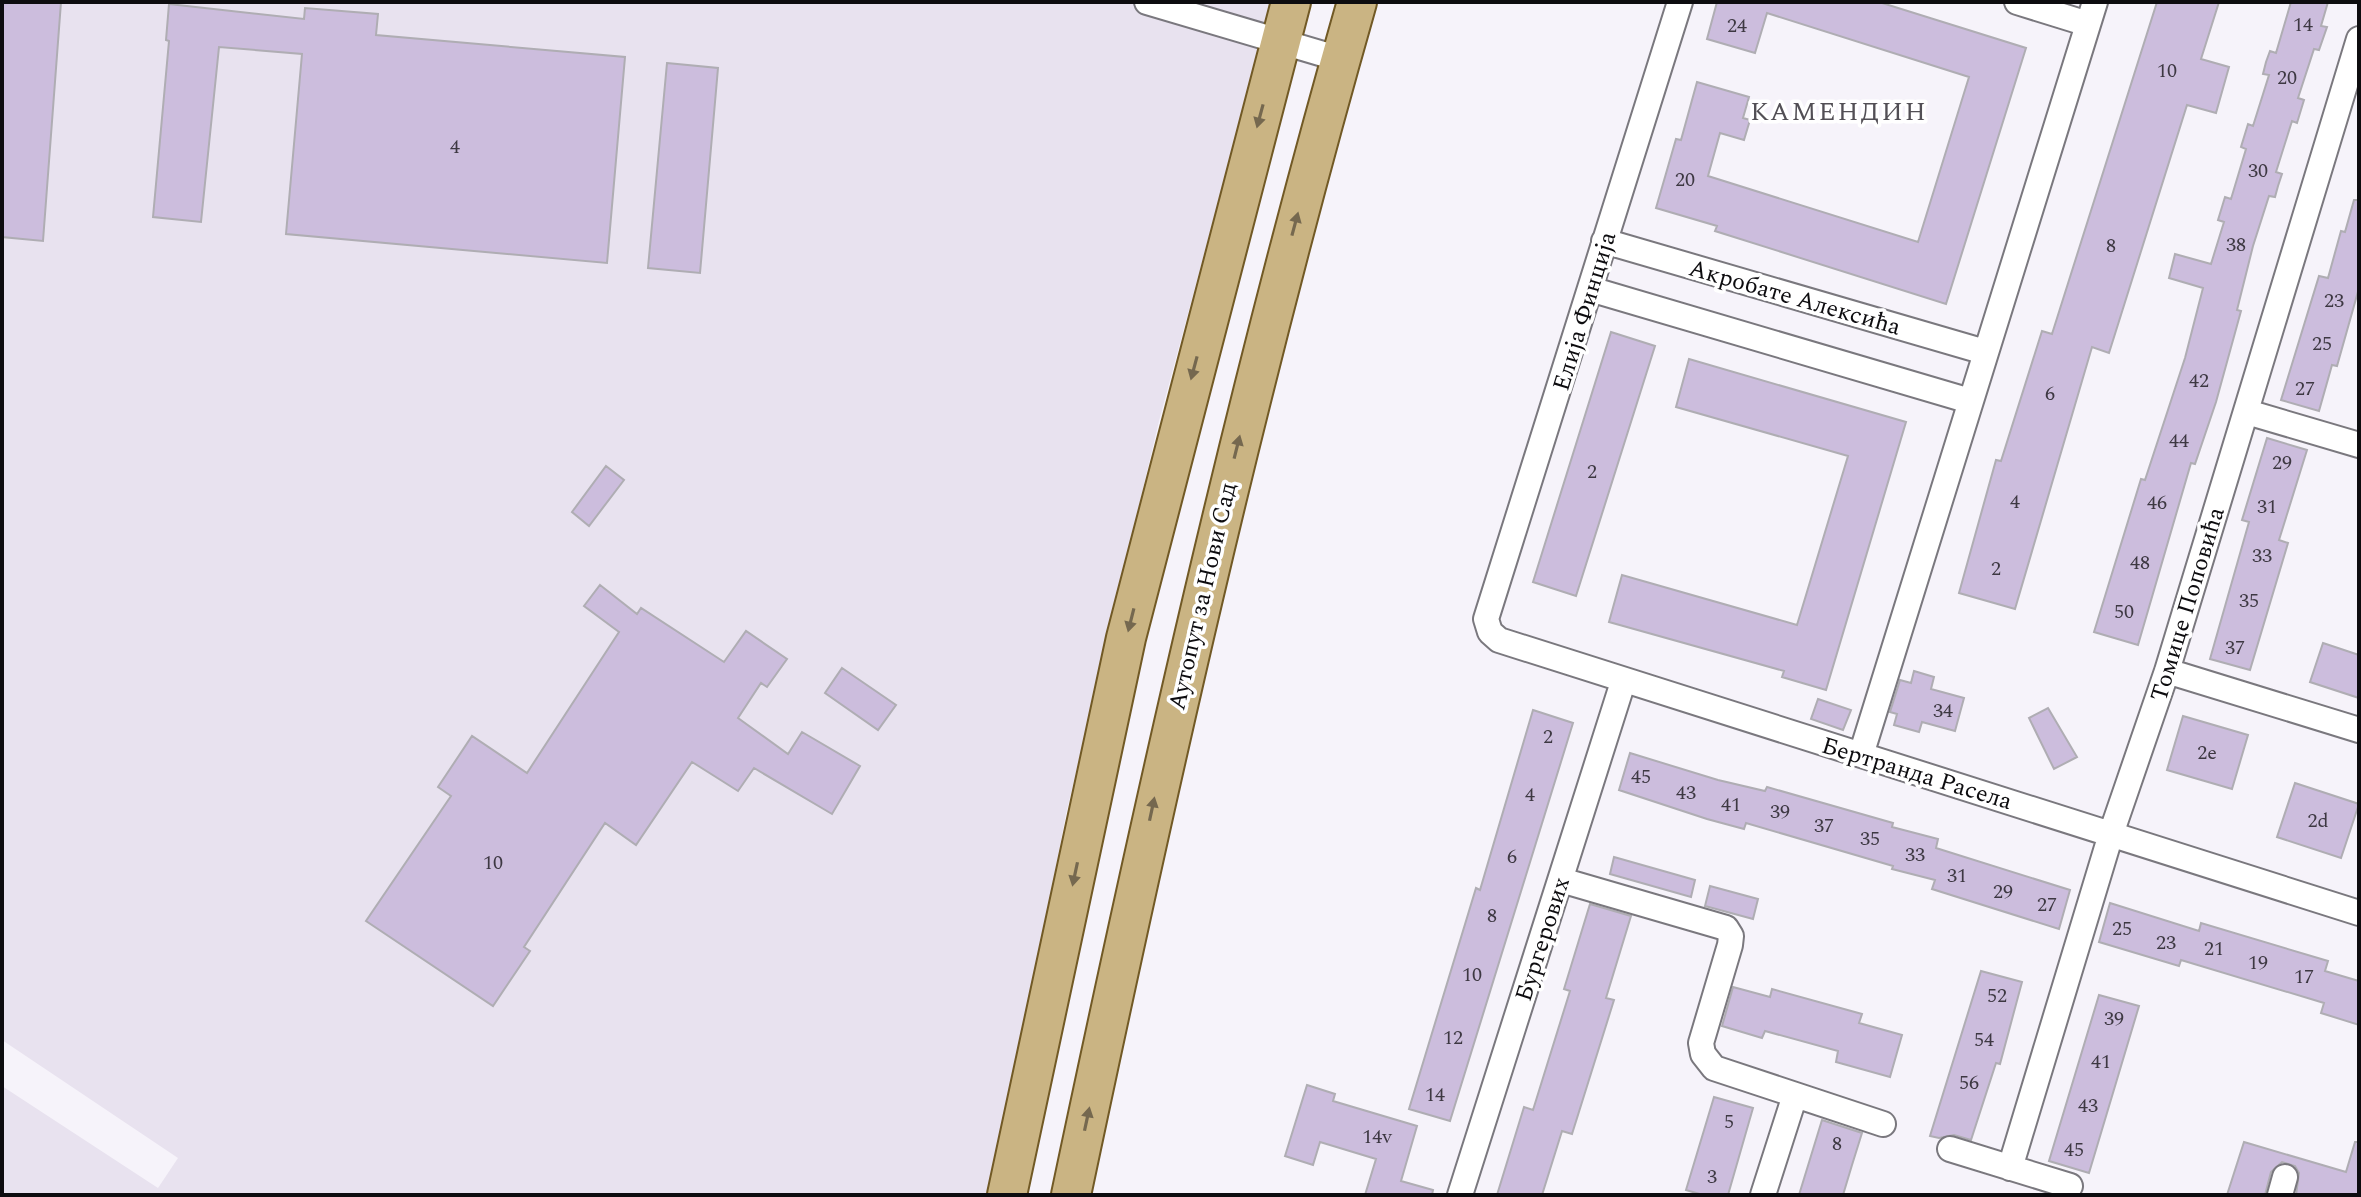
<svg xmlns="http://www.w3.org/2000/svg" width="2361" height="1197" font-family="Spectral,serif">
<rect width="100%" height="100%" fill="#f6f3fa"/>
<path fill="#e8e2ef" d="M2,2H1272L1159,421L1066,814L993,1195H2V1086L158,1188L178,1158L2,1040Z"/>
<path fill="#ccbddd" stroke="#afadb3" stroke-width="2" d="M2,2H61L43,241L2,237Z
M1717,2H1879L2026,48L1946,304L1715,231L1717,226L1656,208L1676,139L1681,140L1697,82L1749,97L1743,118L1750,120L1744,140L1720,133L1708,176L1918,242L1969,77L1767,13L1755,53L1707,39Z
M2157,2H2219L2201,59L2229,67L2216,113L2187,105L2109,353L2092,347L2015,609L1959,593L1996,460L2001,461L2042,331L2052,334Z
M2291,2H2328L2321,26L2327,27L2319,50L2314,49L2298,98L2304,100L2297,123L2292,121L2276,172L2282,174L2278,186L2275,197L2269,196L2253,246L2237,310L2241,311L2216,402L2195,464L2191,463L2138,645L2094,632L2141,479L2145,480L2185,358L2203,288L2169,278L2175,254L2211,264L2224,222L2218,220L2225,197L2231,199L2246,149L2241,147L2248,124L2253,126L2269,75L2263,74L2266,62L2270,51L2276,53Z
M169,4L304,19L305,8L378,14L376,35L625,57L607,263L286,234L302,54L219,47L201,222L153,217L169,41L166,40Z
M667,63L718,68L700,273L648,268Z
M2354,200H2359V288L2337,366L2332,365L2319,411L2281,400L2319,276L2328,278L2341,231L2345,232Z
M1611,332L1655,346L1576,596L1533,582Z
M1689,359L1906,422L1826,690L1782,677L1784,671L1609,622L1622,575L1797,625L1848,456L1676,407Z
M2267,438L2307,450L2279,540L2288,543L2250,670L2210,659L2249,522L2242,520Z
M606,466L624,480L589,526L572,512Z
M600,585L637,614L641,608L724,662L746,631L787,659L767,687L761,683L738,718L788,754L802,732L860,766L832,814L754,768L738,791L692,762L636,845L605,823L524,947L530,951L493,1006L366,921L451,796L438,787L472,736L527,773L619,632L584,606Z
M2323,643L2359,655V698L2310,682Z
M842,668L896,705L878,730L825,693Z
M1914,671L1934,677L1931,689L1964,698L1955,731L1922,722L1919,732L1894,725L1897,714L1890,712L1900,680L1911,683Z
M1818,699L1851,710L1843,730L1811,719Z
M2048,708L2077,757L2054,769L2029,718Z
M1533,710L1573,723L1450,1121L1409,1109L1476,888L1480,890Z
M2183,716L2248,735L2232,789L2167,770Z
M1630,753L1718,780L1765,791L1767,787L1893,823L1892,827L1938,839L1936,848L2070,890L2059,929L1932,889L1935,880L1892,869L1893,866L1746,823L1744,829L1707,819L1619,790Z
M2295,783L2359,804L2341,858L2277,837Z
M1614,857L1695,880L1691,897L1610,874Z
M1710,886L1758,899L1753,919L1705,906Z
M2110,903L2199,931L2201,923L2328,961L2325,971L2359,981V1025L2321,1013L2324,1003L2181,960L2179,966L2099,942Z
M1590,904L1631,916L1606,998L1614,1000L1572,1134L1562,1131L1542,1195H1497L1524,1107L1533,1110L1570,991L1564,989Z
M1981,971L2022,982L2000,1064L1996,1063L1971,1140L1954,1135L1939,1138L1930,1136Z
M1733,987L1770,997L1772,989L1862,1014L1859,1023L1902,1035L1890,1077L1836,1062L1838,1051L1765,1031L1762,1038L1722,1026Z
M2099,995L2139,1006L2089,1173L2049,1161Z
M1307,1085L1335,1094L1333,1101L1417,1126L1401,1181L1433,1190L1432,1195H1365L1376,1159L1320,1142L1313,1165L1285,1156Z
M1714,1097L1753,1108L1728,1195H1703L1686,1190Z
M1822,1120L1862,1133L1852,1165L1843,1195H1799Z
M2244,1142L2346,1172L2355,1142H2359V1195H2296L2299,1173L2295,1166L2282,1162L2271,1172L2265,1195H2227Z"/>
<g fill="none" stroke-linecap="round" stroke-linejoin="round">
<defs>
<path id="minor" d="M1147,2L1340,59
M1680,2L1486,619L1490,632L1499,640L2359,913
M2017,2L2088,24
M1604,241L1985,352
M1590,289L1970,401
M2247,412L2359,445
M2167,671L2359,730
M1861,755L2095,2
M1561,880L1726,928L1731,936L1730,945L1701,1043L1703,1054L1714,1068L1883,1124
M1950,1149L2070,1186
M2010,1168L2111,834L2167,671L2359,39
M1460,1195L1623,682
M1763,1195L1795,1095
M2280,1195L2285,1177"/>
<path id="primary" d="M1007,1195L1126,638L1291,2
M1071,1195C1156,792 1244,398 1357,2"/>
</defs>
<use href="#minor" stroke="#7a787e" stroke-width="28"/>
<use href="#primary" stroke="#715925" stroke-width="42"/>
<use href="#minor" stroke="#fff" stroke-width="24"/>
<use href="#primary" stroke="#cab483" stroke-width="38"/>
</g>
<defs><path id="oneway-solid" d="M-6-.8H1V-3.2L6.5 0L1 3.2V.8H-6Z" transform="scale(2)"/></defs>
<g fill="#75684f">
<use href="#oneway-solid" transform="translate(1260 116) rotate(105)"/>
<use href="#oneway-solid" transform="translate(1295 224) rotate(-75)"/>
<use href="#oneway-solid" transform="translate(1194 368) rotate(105)"/>
<use href="#oneway-solid" transform="translate(1237 447) rotate(-76)"/>
<use href="#oneway-solid" transform="translate(1131 620) rotate(104)"/>
<use href="#oneway-solid" transform="translate(1152 809) rotate(-78)"/>
<use href="#oneway-solid" transform="translate(1075 874) rotate(102)"/>
<use href="#oneway-solid" transform="translate(1087 1119) rotate(-78)"/>
</g>
<g text-anchor="middle" stroke-width="7" stroke-linejoin="round" paint-order="stroke">
<g font-size="20" fill="#3d3842">
<text x="2303" y="31">14</text>
<text x="1737" y="32">24</text>
<text x="2167" y="77">10</text>
<text x="2287" y="84">20</text>
<text x="455" y="153">4</text>
<text x="2258" y="177">30</text>
<text x="1685" y="186">20</text>
<text x="2236" y="251">38</text>
<text x="2111" y="252">8</text>
<text x="2334" y="307">23</text>
<text x="2322" y="350">25</text>
<text x="2199" y="387">42</text>
<text x="2305" y="395">27</text>
<text x="2050" y="400">6</text>
<text x="2179" y="447">44</text>
<text x="2282" y="469">29</text>
<text x="1592" y="478">2</text>
<text x="2015" y="508">4</text>
<text x="2157" y="509">46</text>
<text x="2267" y="513">31</text>
<text x="2262" y="562">33</text>
<text x="2140" y="569">48</text>
<text x="1996" y="575">2</text>
<text x="2249" y="607">35</text>
<text x="2124" y="618">50</text>
<text x="2235" y="654">37</text>
<text x="1943" y="717">34</text>
<text x="1548" y="743">2</text>
<text x="2207" y="759">2e</text>
<text x="1641" y="783">45</text>
<text x="1686" y="799">43</text>
<text x="1530" y="801">4</text>
<text x="1731" y="811">41</text>
<text x="1780" y="818">39</text>
<text x="2318" y="827">2d</text>
<text x="1824" y="832">37</text>
<text x="1870" y="845">35</text>
<text x="1915" y="861">33</text>
<text x="1512" y="863">6</text>
<text x="493" y="869">10</text>
<text x="1957" y="882">31</text>
<text x="2003" y="898">29</text>
<text x="2047" y="911">27</text>
<text x="1492" y="922">8</text>
<text x="2122" y="935">25</text>
<text x="2166" y="949">23</text>
<text x="2214" y="955">21</text>
<text x="2258" y="969">19</text>
<text x="1472" y="981">10</text>
<text x="2304" y="983">17</text>
<text x="1997" y="1002">52</text>
<text x="2114" y="1025">39</text>
<text x="1453" y="1044">12</text>
<text x="1984" y="1046">54</text>
<text x="2101" y="1068">41</text>
<text x="1969" y="1089">56</text>
<text x="1435" y="1101">14</text>
<text x="2088" y="1112">43</text>
<text x="1729" y="1128">5</text>
<text x="1377" y="1143">14v</text>
<text x="1837" y="1150">8</text>
<text x="2074" y="1156">45</text>
<text x="1712" y="1183">3</text>
</g>
<g font-size="24" fill="#0d0c0f" stroke="#fff">
<text transform="translate(1795 297) rotate(16)" y="8">Акробате Алексића</text>
<text transform="translate(1584 311) rotate(-73)" y="8">Елија Финција</text>
<text transform="translate(1202 596) rotate(-77)" y="8">Аутопут за Нови Сад</text>
<text transform="translate(2187 604) rotate(-73)" y="8">Томице Поповића</text>
<text transform="translate(1917 773) rotate(17)" y="8">Бертранда Расела</text>
<text transform="translate(1542 939) rotate(-72)" y="8">Бургерових</text>
</g>
<g font-size="26" letter-spacing="2" fill="#524f55" stroke="#fff">
<text x="1839" y="120">КАМЕНДИН</text>
</g>
</g>
<rect width="2361" height="1197" fill="none" stroke="#0d0c0f" stroke-width="8"/>
</svg>
